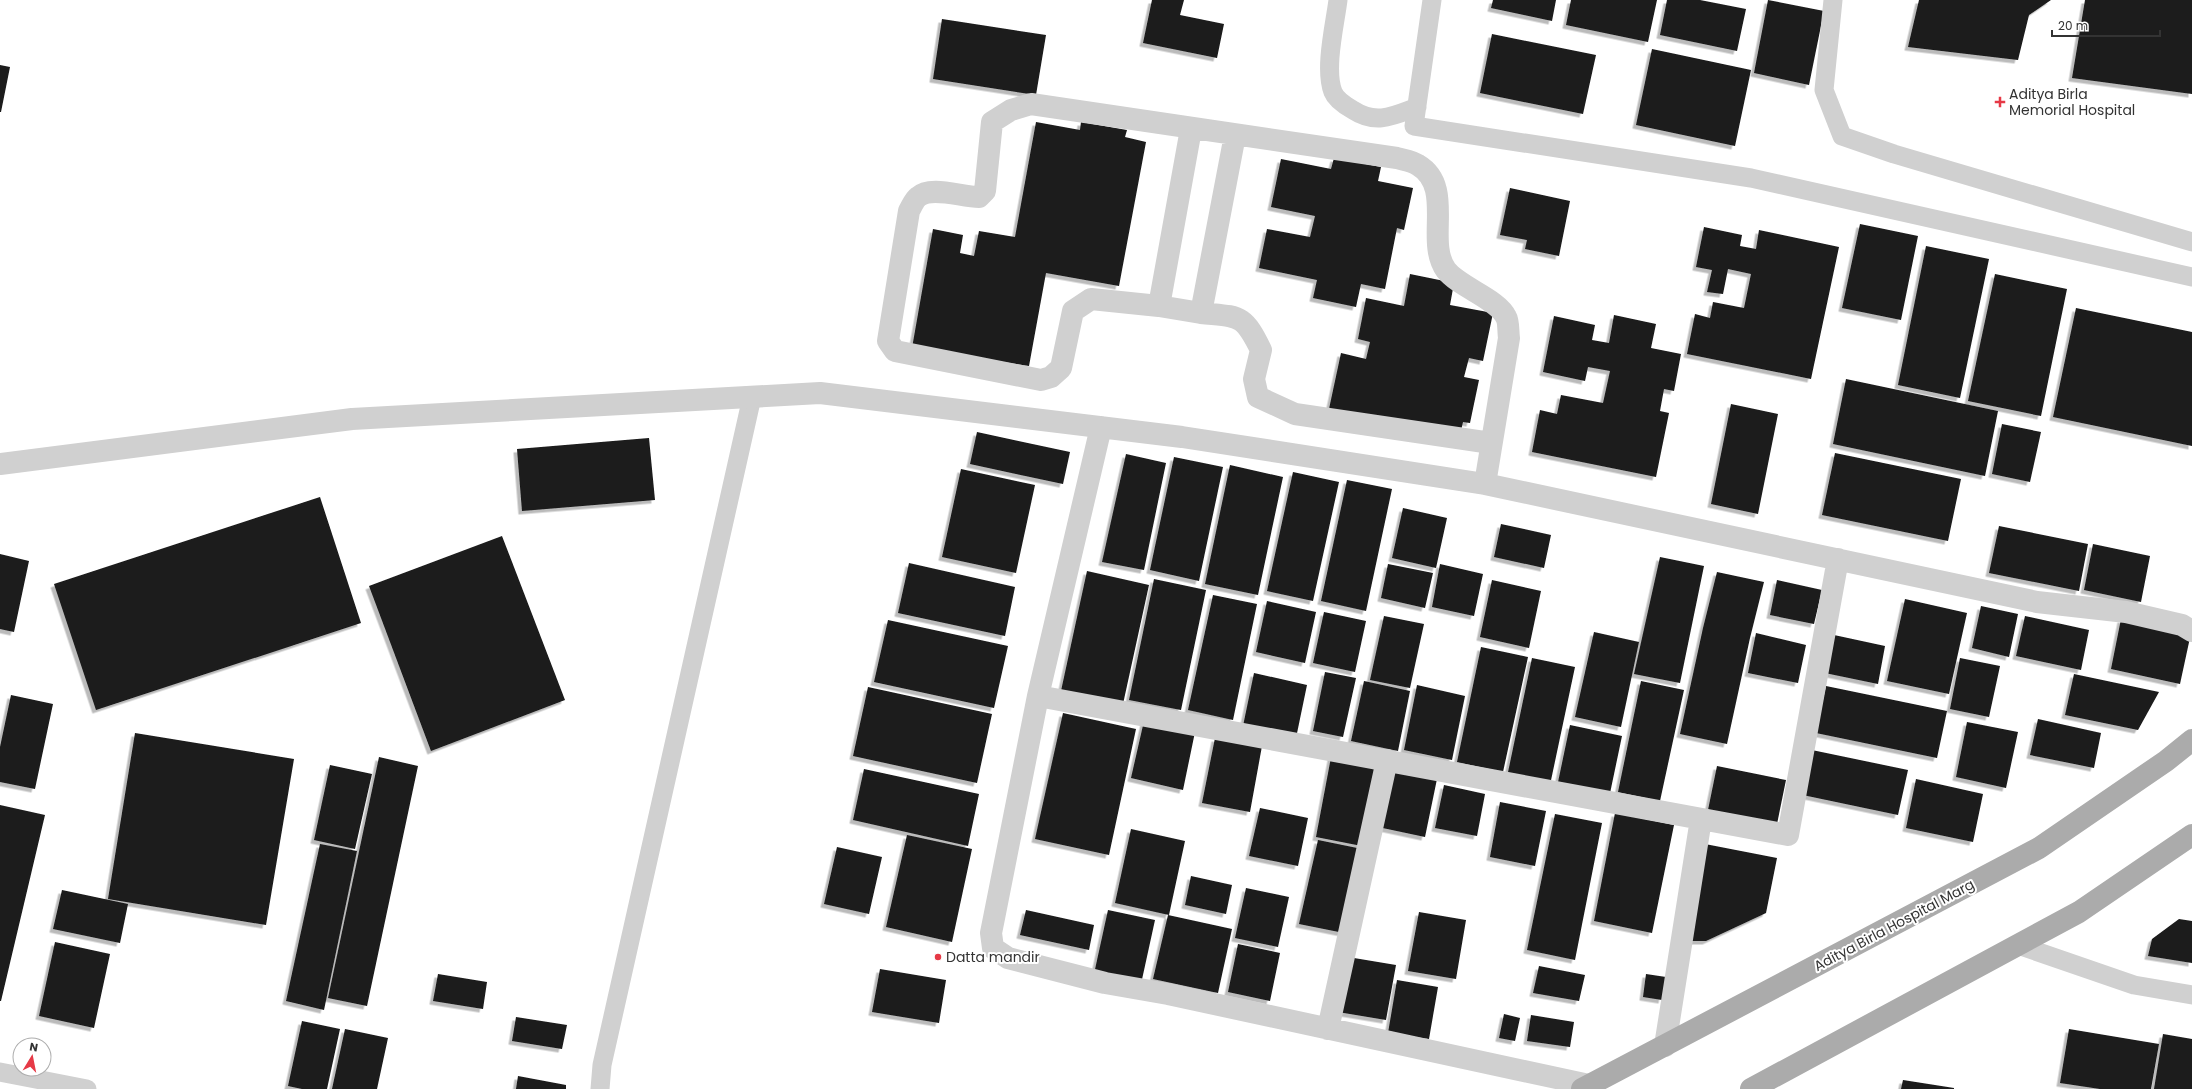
<svg xmlns="http://www.w3.org/2000/svg" width="2192" height="1089" font-family="Poppins,sans-serif">
<defs>
<filter id="shadow"><feDropShadow dx="-3.5" dy="3.5" stdDeviation="0" flood-color="#0004"/></filter>
</defs>
<rect width="100%" height="100%" fill="#fff"/>
<path fill="#1a1a1a" filter="url(#shadow)" d="M1152,0H1184L1180,15L1224,24L1217,58L1143,43Z
M1493,0H1556L1552,21L1491,8Z
M1571,0H1657L1648,42L1566,25Z
M1667,0H1700L1746,9L1737,51L1660,35Z
M1768,0L1824,11L1809,85L1754,73Z
M1919,0H2051L2029,15L2018,60L1908,47Z
M2085,0H2192V94L2072,78Z
M942,19L1046,35L1036,95L933,79Z
M1492,34L1596,55L1583,114L1480,93Z
M1652,49L1751,70L1735,146L1636,125Z
M0,65L10,67L1,112H0Z
M1036,122L1080,130L1081,122L1127,130L1125,137L1146,142L1119,286L1046,273L1029,366L912,348L933,229L963,235L960,253L974,256L979,231L1015,237Z
M1334,158L1381,167L1378,181L1413,188L1404,230L1397,228L1385,289L1361,284L1356,307L1313,298L1317,280L1259,268L1267,229L1310,237L1315,216L1271,207L1281,159L1331,169Z
M1510,188L1570,201L1559,256L1525,249L1527,240L1500,235Z
M1860,224L1918,236L1901,320L1842,308Z
M1704,227L1742,235L1740,246L1756,249L1759,230L1839,247L1811,379L1687,354L1695,314L1710,318L1713,302L1744,308L1751,274L1728,269L1723,294L1707,292L1712,270L1696,267Z
M1926,246L1989,259L1960,398L1898,385Z
M1410,274L1454,283L1450,305L1493,313L1483,361L1469,358L1464,377L1479,380L1470,423L1463,422L1460,435L1329,409L1341,353L1366,359L1370,342L1358,339L1366,298L1404,306Z
M1995,274L2067,289L2041,416L1968,401Z
M2076,308L2192,332V446L2053,417Z
M1614,315L1656,324L1651,348L1681,354L1674,391L1664,389L1660,411L1669,413L1656,477L1532,452L1540,410L1557,414L1561,395L1603,403L1610,371L1588,367L1585,381L1543,372L1554,316L1595,325L1592,340L1609,343Z
M1846,379L1998,411L1985,476L1833,444Z
M1731,404L1778,414L1758,514L1711,504Z
M2002,424L2041,432L2030,482L1992,474Z
M977,432L1070,452L1063,484L970,464Z
M649,438L655,500L522,511L517,449Z
M1835,453L1961,479L1948,541L1822,515Z
M1126,454L1166,463L1144,570L1102,562Z
M1174,457L1223,467L1199,581L1150,570Z
M1230,465L1283,477L1258,595L1205,584Z
M961,469L1035,485L1016,573L942,557Z
M1293,472L1339,482L1313,601L1267,591Z
M1347,480L1392,489L1366,611L1321,601Z
M320,497L361,623L96,710L54,584Z
M1403,508L1447,518L1436,568L1392,558Z
M1501,524L1551,535L1544,568L1494,557Z
M1999,526L2088,544L2079,591L1989,573Z
M502,536L565,700L431,751L369,586Z
M2093,544L2150,556L2141,602L2084,590Z
M0,554L29,561L14,632L0,629Z
M1660,557L1704,566L1680,683L1634,674Z
M909,563L1015,587L1005,636L898,613Z
M1388,564L1433,573L1425,608L1381,598Z
M1440,564L1483,574L1474,616L1432,607Z
M1087,571L1149,585L1123,704L1061,691Z
M1717,572L1764,582L1750,638L1727,744L1680,734L1703,628Z
M1154,579L1206,590L1181,710L1129,700Z
M1492,580L1541,591L1529,648L1480,637Z
M1777,580L1822,590L1814,624L1770,615Z
M1213,595L1257,604L1233,720L1188,710Z
M1905,599L1967,613L1949,694L1887,681Z
M1267,601L1316,612L1305,663L1256,652Z
M1981,606L2018,614L2009,657L1972,648Z
M1324,612L1366,621L1355,672L1313,663Z
M1384,616L1424,624L1410,688L1370,680Z
M2025,616L2089,630L2081,670L2016,656Z
M2121,619L2191,633L2180,684L2111,669Z
M888,620L1008,646L994,708L874,682Z
M1594,632L1639,642L1621,727L1575,717Z
M1756,633L1806,645L1798,683L1748,673Z
M1834,635L1885,646L1878,684L1825,673Z
M1481,647L1528,657L1503,772L1457,762Z
M1532,658L1575,667L1550,785L1507,777Z
M1960,658L2000,666L1989,717L1950,709Z
M1325,672L1356,678L1343,737L1313,731Z
M1254,673L1307,685L1296,738L1243,726Z
M2074,674L2159,692L2138,730L2065,715Z
M1364,681L1410,691L1398,751L1351,741Z
M1641,681L1684,690L1660,801L1618,792Z
M1417,685L1465,696L1452,760L1404,750Z
M1826,686L1947,711L1937,758L1816,733Z
M868,687L992,714L977,783L853,756Z
M11,695L53,704L35,789L0,782V747Z
M1063,713L1136,729L1109,855L1035,839Z
M2038,719L2101,733L2094,768L2030,755Z
M1144,721L1195,732L1183,790L1131,778Z
M1967,722L2018,732L2006,788L1956,777Z
M1570,725L1622,736L1609,798L1557,787Z
M135,733L294,759L266,925L108,899Z
M1215,738L1262,746L1250,812L1202,803Z
M1807,749L1908,770L1898,815L1798,794Z
M1332,752L1383,762L1367,847L1316,837Z
M379,757L418,766L367,1006L328,998Z
M330,765L372,774L355,849L314,840Z
M1717,766L1786,780L1777,824L1708,810Z
M864,769L979,794L968,846L853,820Z
M1389,769L1437,779L1425,837L1378,827Z
M1916,779L1983,794L1973,842L1906,828Z
M1444,785L1485,794L1477,836L1435,828Z
M1500,802L1546,811L1535,866L1490,857Z
M0,805L45,815L1,1001H0Z
M1260,808L1308,818L1298,866L1249,856Z
M1615,813L1674,825L1652,933L1594,921Z
M1555,814L1602,823L1575,960L1527,950Z
M1131,829L1185,841L1169,915L1115,903Z
M907,835L972,849L952,942L886,927Z
M1318,840L1362,849L1344,933L1299,924Z
M320,844L357,851L324,1010L286,1001Z
M1705,844L1777,858L1766,913L1706,941H1690Z
M837,847L882,857L869,914L824,904Z
M1191,876L1232,885L1226,914L1185,905Z
M1246,888L1289,897L1278,947L1235,938Z
M62,890L128,904L120,943L53,929Z
M1026,910L1094,925L1089,950L1020,935Z
M1108,910L1155,920L1141,984L1094,974Z
M1419,912L1466,920L1456,979L1408,971Z
M1168,915L1232,929L1218,993L1153,979Z
M2179,919L2192,921V963L2148,956L2152,939Z
M55,942L110,954L94,1028L39,1016Z
M1238,944L1280,953L1270,1001L1228,992Z
M1348,957L1396,965L1386,1020L1338,1012Z
M1539,966L1585,975L1579,1001L1533,993Z
M880,969L946,980L939,1023L872,1012Z
M438,974L487,982L483,1009L433,1001Z
M1646,974L1666,977L1662,1000L1643,997Z
M1397,980L1438,987L1429,1039L1388,1033Z
M1504,1014L1520,1018L1515,1041L1499,1038Z
M1531,1015L1574,1022L1570,1047L1527,1041Z
M516,1017L567,1025L562,1049L512,1041Z
M302,1021L340,1029L327,1089H302L288,1086Z
M345,1029L388,1038L377,1089H332Z
M2069,1029L2159,1044L2151,1089H2100L2060,1083Z
M2163,1034L2192,1039V1089H2154Z
M518,1076L566,1085V1089H516Z
M1903,1080L1954,1088V1089H1901Z"/>
<g fill="none" stroke-linecap="round" stroke-linejoin="round">
<path stroke="#d0d0d0" stroke-width="19" d="M1338,0C1335,24 1324,69 1333,92C1336,100 1346,106 1353,110C1376,125 1393,116 1417,107
M1432,0L1414,126L1751,178L2192,277
M1833,0L1824,90L1842,136L1894,154L2192,242
M2018,945L2134,985L2192,995
M0,1072L87,1089
M600,1089L602,1065L752,397"/>
<path stroke="#d0d0d0" stroke-width="22" d="M1191,129L1159,306L1091,299L1073,311L1061,368L1051,377L1041,380L895,351L888,341L909,211C912,206 914,200 918,197C931,185 961,197 979,197L985,191L992,122L1011,110L1031,104L1397,158C1404,160 1412,161 1418,165C1455,187 1425,241 1446,270C1459,287 1498,299 1506,317C1509,322 1508,332 1509,338L1485,484
M1159,306L1201,313L1235,135
M1201,313C1239,317 1243,313 1261,350L1254,379L1258,397L1295,414L1491,443
M1101,427L1038,696L994,918L991,933L993,948L1008,958L1105,983L1168,994L1589,1085L1591,1089
M0,464L352,419L820,393L1182,437L1485,484L2037,602L2126,612L2182,625L2192,631
M1038,696L1788,835L1838,559
M1328,1029L1387,760
M1665,1046L1701,819"/>
<path stroke="#ababab" stroke-width="22" d="M1582,1089L2039,848L2166,761L2192,740
M1751,1089L2079,912L2192,835"/>
</g>
<g fill="#e63946" stroke="#fff" stroke-width="1.5">
<path d="M1998 96h4v4h4v4h-4v4h-4v-4h-4v-4h4z"/>
<circle cx="938" cy="957" r="4"/>
</g>
<g text-anchor="middle" stroke-width="4" stroke-linejoin="round" paint-order="stroke">
<g font-size="14" fill="#333" stroke="#fff" text-anchor="start">
<text x="2009" y="99">Aditya Birla<tspan x="2009" dy="16">Memorial Hospital</tspan></text>
<text x="946" y="962">Datta mandir</text>
</g>
<g font-size="14" fill="#333" stroke="#fff">
<text transform="translate(1894 925) rotate(-28)" y="5">Aditya Birla Hospital Marg</text>
</g>
</g>
<g transform="translate(32 1057) rotate(10)"><circle r="19" fill="#ffffff" stroke="#adadad"/>
<path d="M0-3L7 15L0 10L-7 15Z" fill="#e63946"/>
<text y="-6" font-size="11" font-weight="bold" text-anchor="middle" fill="#333333">N</text>
</g>
<path d="M2052 30v6h108v-6" fill="none" stroke="#333333" stroke-width="2"/>
<text x="2058" y="30" font-size="12" fill="#333333" stroke="#ffffff" stroke-width="3" paint-order="stroke">20 m</text>
</svg>
